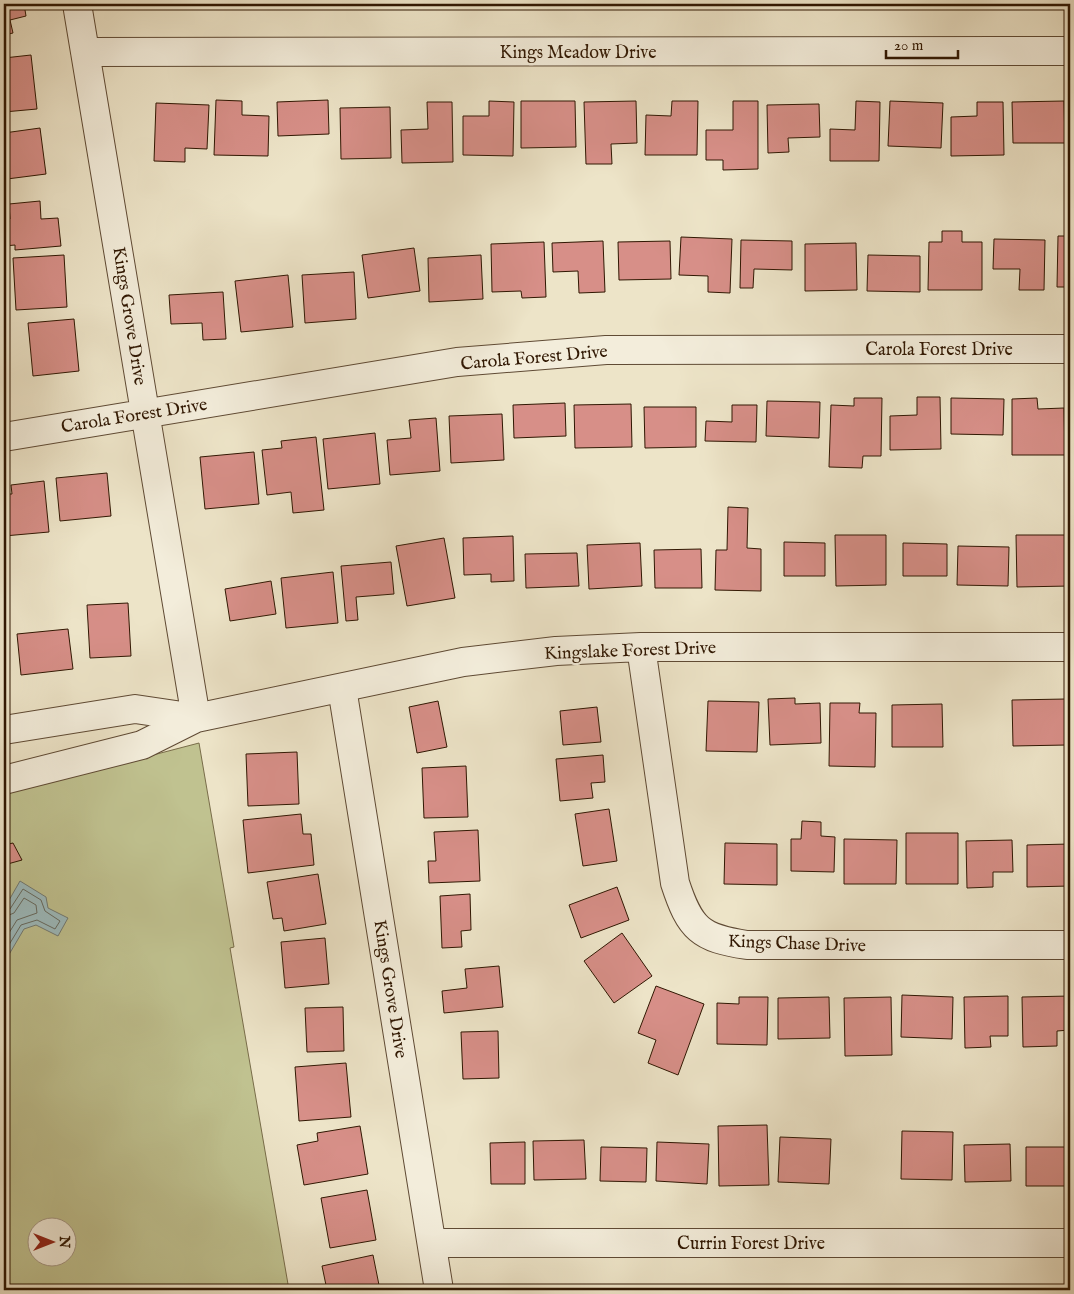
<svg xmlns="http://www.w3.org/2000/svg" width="1074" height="1294" font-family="'IM FELL English',serif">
<rect width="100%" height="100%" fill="#ede4c8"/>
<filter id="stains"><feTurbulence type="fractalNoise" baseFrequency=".004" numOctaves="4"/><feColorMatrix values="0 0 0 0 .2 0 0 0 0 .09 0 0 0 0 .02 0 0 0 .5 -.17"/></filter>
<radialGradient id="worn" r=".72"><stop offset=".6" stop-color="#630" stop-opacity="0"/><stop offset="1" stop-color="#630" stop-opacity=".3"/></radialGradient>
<path fill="#c0c290" stroke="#786c49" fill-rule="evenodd" d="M199,743L234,947L230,948L289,1290H4V794ZM38,1226H68V1256H38Z"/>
<path fill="#9dbcbf" stroke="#717a73" d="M20,881L46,897L48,908L68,918L58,936L36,925L24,929L4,963V909Z"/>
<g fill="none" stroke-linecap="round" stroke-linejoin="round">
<path stroke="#666a60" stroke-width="1" d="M4,911L10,909L23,889L41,900L45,911L60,921L55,929L37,920L21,925L4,953
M4,917L14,913L24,898L36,905L37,913L17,920L4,941"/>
</g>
<path fill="#d78f88" stroke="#301702" d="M4,4H24L26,16L10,20L13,33L4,35Z
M31,55L37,109L4,112V58Z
M216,100L242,101V115L269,116L268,156L214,155Z
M328,100L329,134L278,136L277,102Z
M489,101L514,102L513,156L463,155V116H489Z
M521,101H575L576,147L521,148Z
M636,101L637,143L611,144L612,164H586L584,102Z
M672,101H698L697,155H645L646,115L671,116Z
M733,101H758V169L723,170V160H706V130H733Z
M856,101L880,102L879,161H830V129L855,130Z
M890,101L943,103L941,148L888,146Z
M1064,101L1065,143H1013L1012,102Z
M427,102H452L453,162L402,163L401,130L428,129Z
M977,102H1003L1004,155L951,156V117L977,116Z
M156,103L209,105L207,149L185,148V162L154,161Z
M819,104L820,137L788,138L789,152L768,153L767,105Z
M390,107L391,158L341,159L340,108Z
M40,128L46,174L7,179L4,133Z
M40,201L41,219L58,218L61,246L15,250V245L4,246V219H10L9,204Z
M942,231H962V242H982V290H928L929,242H942Z
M1058,236H1070V287H1057Z
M681,237L732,239L730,293L708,292V276L679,275Z
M994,239L1045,240L1044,290H1019L1020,269H993Z
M741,240L792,241V270L754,269L753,288H740Z
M603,241L605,292L579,293L578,271L553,272L552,243Z
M670,241L671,279L619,280L618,242Z
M544,242L546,297L522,298L521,291L492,292L491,244Z
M856,243L857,290L805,291V244Z
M414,248L420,291L368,298L362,255Z
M64,255L67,307L16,310L13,258Z
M481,255L483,299L429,302L428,258Z
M868,255L920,256V292L867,291Z
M354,272L356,319L305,323L302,275Z
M288,275L293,327L241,332L235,281Z
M223,292L226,339L203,340L202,323L171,324L169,295Z
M74,319L79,371L33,376L28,323Z
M917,397H940L941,449L890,450V416L917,415Z
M854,398H882L881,456H863L862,468L829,467L831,405L854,406Z
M951,398L1004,399L1003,435L951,434Z
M1037,398L1038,409L1064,408L1065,455H1012V399Z
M767,401L820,402L819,438L766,436Z
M565,403L566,436L514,438L513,405Z
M631,404L632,447L575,448L574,405Z
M732,405H757L756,442L705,441L706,421L732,422Z
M644,407H696V447L645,448Z
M502,414L504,460L451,463L449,416Z
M436,418L440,471L390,475L387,440L411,438L409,420Z
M375,433L380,484L328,489L323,439Z
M316,437L324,510L293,513L291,492L267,495L262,450L282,448L281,441Z
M254,452L259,504L205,509L200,457Z
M107,473L111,516L60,521L56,478Z
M44,481L49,532L4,536V494H12L11,485Z
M728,507L748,508L747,548L761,549V591L715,590L716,550H727Z
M835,535H886V585L836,586Z
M1016,535H1069L1070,586L1017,587Z
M513,536L514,581L491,582V574L464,575L463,538Z
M444,538L455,598L407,606L396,546Z
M784,542L825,543V576H784Z
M640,543L642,586L589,589L587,545Z
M903,543L947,544V576H903Z
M958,546L1009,547L1008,586L957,585Z
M701,549L702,588H655L654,550Z
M577,553L579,586L526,588L525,554Z
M391,562L394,594L356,597L358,620L346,621L341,566Z
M333,572L338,623L286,628L281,578Z
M271,581L276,614L230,621L225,589Z
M128,603L131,656L90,658L87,605Z
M68,629L73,669L21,675L17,634Z
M4,660L7,680L4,681Z
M795,698V704L820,703L821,743L770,745L768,699Z
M1066,699L1067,745L1013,746L1012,700Z
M438,701L447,747L417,753L409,707Z
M708,701L759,702L757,752L706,751Z
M830,703H860L859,713H876L875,767L829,766Z
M942,704L943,747H892V705Z
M597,707L601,742L563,745L560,711Z
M297,752L299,804L248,806L246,754Z
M603,755L605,782L591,783L593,798L560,801L556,759Z
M466,766L468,817L424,818L422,768Z
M609,809L617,861L583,866L575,814Z
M301,814L303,834H311L314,865L248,873L243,820Z
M802,821L821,822V836L835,837L834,872L791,871V839H801Z
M478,830L480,881L429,883L428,861H436L434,832Z
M906,833H958V884H906Z
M844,839L897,840L896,884H844Z
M1012,840L1013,872H993V887L967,888L966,841Z
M13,843L22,860L4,865V845Z
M725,843L777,844V885L724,884Z
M1070,844V886L1027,887V845Z
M318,874L326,924L284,931L282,918L273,919L267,882Z
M617,887L629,920L581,938L569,905Z
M470,894L471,930L461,931L462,947L442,948L440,896Z
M622,933L652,976L614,1003L584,961Z
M325,938L329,984L285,988L281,942Z
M499,966L503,1007L444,1013L442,991L467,988L465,969Z
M656,986L704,1004L678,1075L648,1063L656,1040L638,1033Z
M902,995L953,997L952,1039L901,1037Z
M1008,996V1036H990L991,1047L965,1048L964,997Z
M1070,996V1030L1057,1031V1046L1023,1047L1022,997Z
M739,997H768L767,1045L717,1044V1003L739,1004Z
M829,997L830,1038L778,1039V998Z
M891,997L892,1055L845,1056L844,998Z
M343,1007L344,1051L307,1052L305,1008Z
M498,1031L499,1078L463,1079L461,1032Z
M346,1063L351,1117L299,1121L295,1067Z
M767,1125L769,1185L719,1186L718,1126Z
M360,1126L368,1174L304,1185L297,1145L318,1141L317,1133Z
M902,1131L953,1132L952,1180L901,1179Z
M780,1137L831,1139L829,1184L778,1182Z
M584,1140L586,1179L534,1180L533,1141Z
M525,1142V1184H491L490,1143Z
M657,1142L709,1144L707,1184L656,1181Z
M1010,1144L1011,1181L965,1182L964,1145Z
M601,1147L647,1148L646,1182L600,1181Z
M1026,1147H1070V1186H1026Z
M367,1190L376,1240L330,1248L321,1198Z
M373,1255L380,1290H327L322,1266Z"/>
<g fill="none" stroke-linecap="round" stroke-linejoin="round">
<defs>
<path id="minor" d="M77,4L196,718
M85,52L1070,51
M4,437L457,362L606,350L1070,349
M641,647L675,883C690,929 700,938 747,945H1070
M342,688L439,1290
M4,730L135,709L196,718
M4,780L142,745L196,718L463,662L556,651L641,647H1070
M432,1243H1070"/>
</defs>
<use href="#minor" stroke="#5f4a34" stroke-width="30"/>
<use href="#minor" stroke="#f3eddb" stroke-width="28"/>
</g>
<g text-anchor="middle" stroke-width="4.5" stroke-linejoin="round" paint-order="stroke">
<g font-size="18" fill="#301702" stroke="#f3eddb">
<text x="578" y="58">Kings Meadow Drive</text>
<text transform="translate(130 316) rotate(81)" y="6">Kings Grove Drive</text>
<text x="939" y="355">Carola Forest Drive</text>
<text transform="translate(534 357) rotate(-5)" y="6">Carola Forest Drive</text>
<text transform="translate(134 415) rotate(-9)" y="6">Carola Forest Drive</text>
<text transform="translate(630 650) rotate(-2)" y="6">Kingslake Forest Drive</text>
<text transform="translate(797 943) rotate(2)" y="6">Kings Chase Drive</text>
<text transform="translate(391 989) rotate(81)" y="6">Kings Grove Drive</text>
<text x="751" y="1249">Currin Forest Drive</text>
</g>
</g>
<rect width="1074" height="1294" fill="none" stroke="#ede4c8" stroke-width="20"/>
<rect x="5" y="5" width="1064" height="1284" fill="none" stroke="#301702" stroke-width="2.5"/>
<rect x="10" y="10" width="1054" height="1274" fill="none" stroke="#301702"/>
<g transform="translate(52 1242) rotate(90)"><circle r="24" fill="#f3eddb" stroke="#a59784"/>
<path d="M0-4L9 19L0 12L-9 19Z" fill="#8f2418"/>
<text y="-8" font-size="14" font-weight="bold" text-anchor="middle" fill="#301702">N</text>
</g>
<path d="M886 50v8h72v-8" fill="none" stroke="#301702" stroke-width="2.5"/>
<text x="894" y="50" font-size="15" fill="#301702" stroke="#f3eddb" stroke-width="4" paint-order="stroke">20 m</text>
<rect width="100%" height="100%" filter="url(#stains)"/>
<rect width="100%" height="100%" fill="url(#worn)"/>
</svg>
